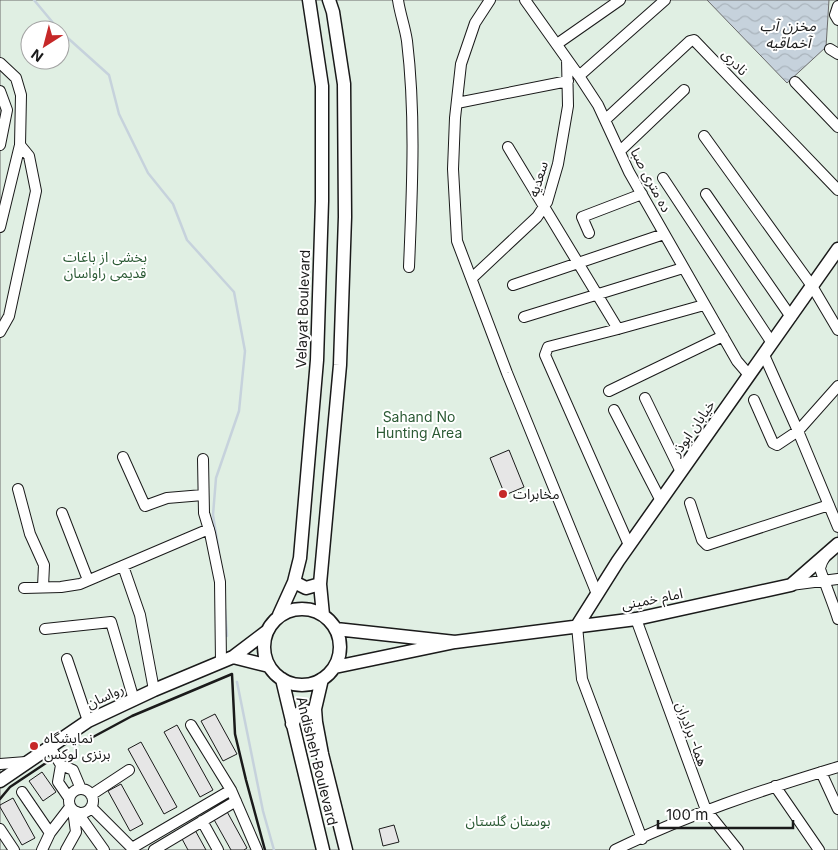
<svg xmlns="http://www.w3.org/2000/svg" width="838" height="850" font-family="Inter,'Noto Sans Arabic',sans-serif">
<defs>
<pattern id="water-waves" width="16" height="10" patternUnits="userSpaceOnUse" patternTransform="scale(1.25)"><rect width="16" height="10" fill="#c6d2dc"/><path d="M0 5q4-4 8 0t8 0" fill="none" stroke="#aab4bc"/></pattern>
</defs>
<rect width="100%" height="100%" fill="#fff"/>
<path fill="#e0efe3" stroke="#6a6a6a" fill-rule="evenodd" d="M0,0H838V850H0ZM30,30H60V60H30Z"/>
<path fill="url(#water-waves)" stroke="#6a6a6a" d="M707,0H829L826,47L787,83Z"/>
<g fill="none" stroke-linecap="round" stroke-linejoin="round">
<path stroke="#c6d2dc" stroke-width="2.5" d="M34,0L59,30
M60,31L109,75L119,114L148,173L173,204L187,240L234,292L245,351L239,411L216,478L213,515L219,552
M225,609L227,636
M237,682L263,811L274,850"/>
</g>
<path fill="#e6e6e6" stroke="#1a1a1a" d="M509,450L524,487L505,495L490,458Z
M215,714L237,754L223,761L201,721Z
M177,725L213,790L200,797L164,732Z
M141,742L177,807L164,814L128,749Z
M42,772L56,792L43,801L29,781Z
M121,784L143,824L130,831L108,791Z
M13,798L35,838L22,845L0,807V805Z
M225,808L247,848L244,850H231L212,816Z
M394,825L399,842L383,846L379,829Z
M195,830L206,850H188L181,837Z"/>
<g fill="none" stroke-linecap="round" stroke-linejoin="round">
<defs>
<path id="minor" d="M398,0C400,14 405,27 407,41C416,116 412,192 409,267
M490,0L475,23L461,64L455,118L453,169L457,241L507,373L597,594
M525,0L579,76L598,105L629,172L737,361L749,375
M838,6L835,15L838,20
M557,44L620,0
M830,49L838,54
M0,63L16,78L21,95L20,145L29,156L36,191L9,316L0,332
M579,76L665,0
M795,82L838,127
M0,91L7,110L0,145
M457,103L568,81
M605,120L690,41L694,40L838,190
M704,136L812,286L838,330
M508,147L618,329
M620,151L684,90
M663,178L772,343
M706,194L791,317
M0,227L20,145
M589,233L582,217L642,194
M472,278L537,217L547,202L558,164L568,106L567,59
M513,285L664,234
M524,317L683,268
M764,355L798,431L838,527
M609,391L723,336
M645,398L681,472
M754,400L773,443L777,445L798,431L838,386
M614,410L661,501
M123,457L145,506L167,498L203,495
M203,459L204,513L210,533L220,582L221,662
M18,489L30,534L44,565L43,587
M690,503L702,540L707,545L829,505
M62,513L88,580
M629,545L545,355L548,347L618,329L704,305
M825,557C823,560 821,564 820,568C820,571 836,611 838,619
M123,566L140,615L154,690
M791,585L838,579
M24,588L61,587L80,584L209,529
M636,619L706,810L738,850
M577,626L582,679L642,839
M45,629L111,622L134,700
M67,659L88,721
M191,725L231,790L257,850
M50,747L61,765L58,782L69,798
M0,764L26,762
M61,765L73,770L81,789
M821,772L838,809
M775,786L819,850
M69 801a12 12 0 1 1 24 0a12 12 0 1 1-24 0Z
M22,792L50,833
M91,795L129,770
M91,807L132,848L231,790
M77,812L104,850
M202,821L218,850
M0,829L14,850
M42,850L50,833L70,807
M66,850L76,832L73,810
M154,850L236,801
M615,850C686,815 762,790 838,767"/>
<path id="major" d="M294,582L306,588L320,584
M264 647a38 38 0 1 1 76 0a38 38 0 1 1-76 0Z
M279,615L294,582L300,558L317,360L322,201V86L309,0
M323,615L320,584L340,365L345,217L344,84L333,12L329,0
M577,626L618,561L838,249
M266,632L233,657L269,666
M455,642L636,619L791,585L838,544
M335,667L455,642L336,629
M282,679L323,850
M322,679L315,709L316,722L322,754L346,850
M292,724L297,715L302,711L310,712L316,722
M0,781L88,721L154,690L233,657"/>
</defs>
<use href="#minor" stroke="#1a1a1a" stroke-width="12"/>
<use href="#major" stroke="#1a1a1a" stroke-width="15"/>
<use href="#minor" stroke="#fff" stroke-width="10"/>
<use href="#major" stroke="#fff" stroke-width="12"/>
<path stroke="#1a1a1a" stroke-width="2.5" d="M80,744L132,716L232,674L235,734L246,780L265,850
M0,799L10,787L49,761"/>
</g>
<g fill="#c62828" stroke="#fff" stroke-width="2">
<circle cx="503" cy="494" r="5"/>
<circle cx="34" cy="746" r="5"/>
</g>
<g text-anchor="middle" stroke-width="4" stroke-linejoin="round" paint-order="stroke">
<g font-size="14" fill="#1a1a1a" stroke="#fff">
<text transform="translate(735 62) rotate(46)" y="5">نادری</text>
<text transform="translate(538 179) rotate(-73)" y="5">سعدیه</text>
<text transform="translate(651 180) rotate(62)" y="5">ده متری صبا</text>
<text transform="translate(303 309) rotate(-88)" y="5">Velayat Boulevard</text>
<text transform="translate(693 428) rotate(-55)" y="5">خیابان ابوذر</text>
<text transform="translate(652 599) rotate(-11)" y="5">امام خمینی</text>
<text transform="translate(105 696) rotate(-25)" y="5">رواسان</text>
<text transform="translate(692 734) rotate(70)" y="5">هما- برادران</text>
<text transform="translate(317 761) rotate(76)" y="5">Andisheh Boulevard</text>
</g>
<g font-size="14" fill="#2b5a34" stroke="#fff">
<text x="105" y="262">بخشی از باغات<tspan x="105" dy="16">قدیمی راواسان</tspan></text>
<text x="419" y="422">Sahand No<tspan x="419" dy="16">Hunting Area</tspan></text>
<text x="508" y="826">بوستان گلستان</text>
</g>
<g font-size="14" fill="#1a1a1a" stroke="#fff" text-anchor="start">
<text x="513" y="499">مخابرات</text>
<text x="44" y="743">نمایشگاه<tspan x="44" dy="16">برنزی لوکس</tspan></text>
</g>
<g font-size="15" font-style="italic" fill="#1a1a1a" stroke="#fff">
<text x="788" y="31">مخزن آب<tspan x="788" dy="17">آخماقیه</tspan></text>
</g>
</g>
<g transform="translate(45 45) rotate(216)"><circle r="24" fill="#ffffff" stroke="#a3a3a3"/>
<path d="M0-4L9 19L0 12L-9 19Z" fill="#c62828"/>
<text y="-8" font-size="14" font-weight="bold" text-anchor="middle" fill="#1a1a1a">N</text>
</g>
<path d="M658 820v8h135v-8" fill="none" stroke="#1a1a1a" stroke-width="2.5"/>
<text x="666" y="820" font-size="15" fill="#1a1a1a" stroke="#ffffff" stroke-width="4" paint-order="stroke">100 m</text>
</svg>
